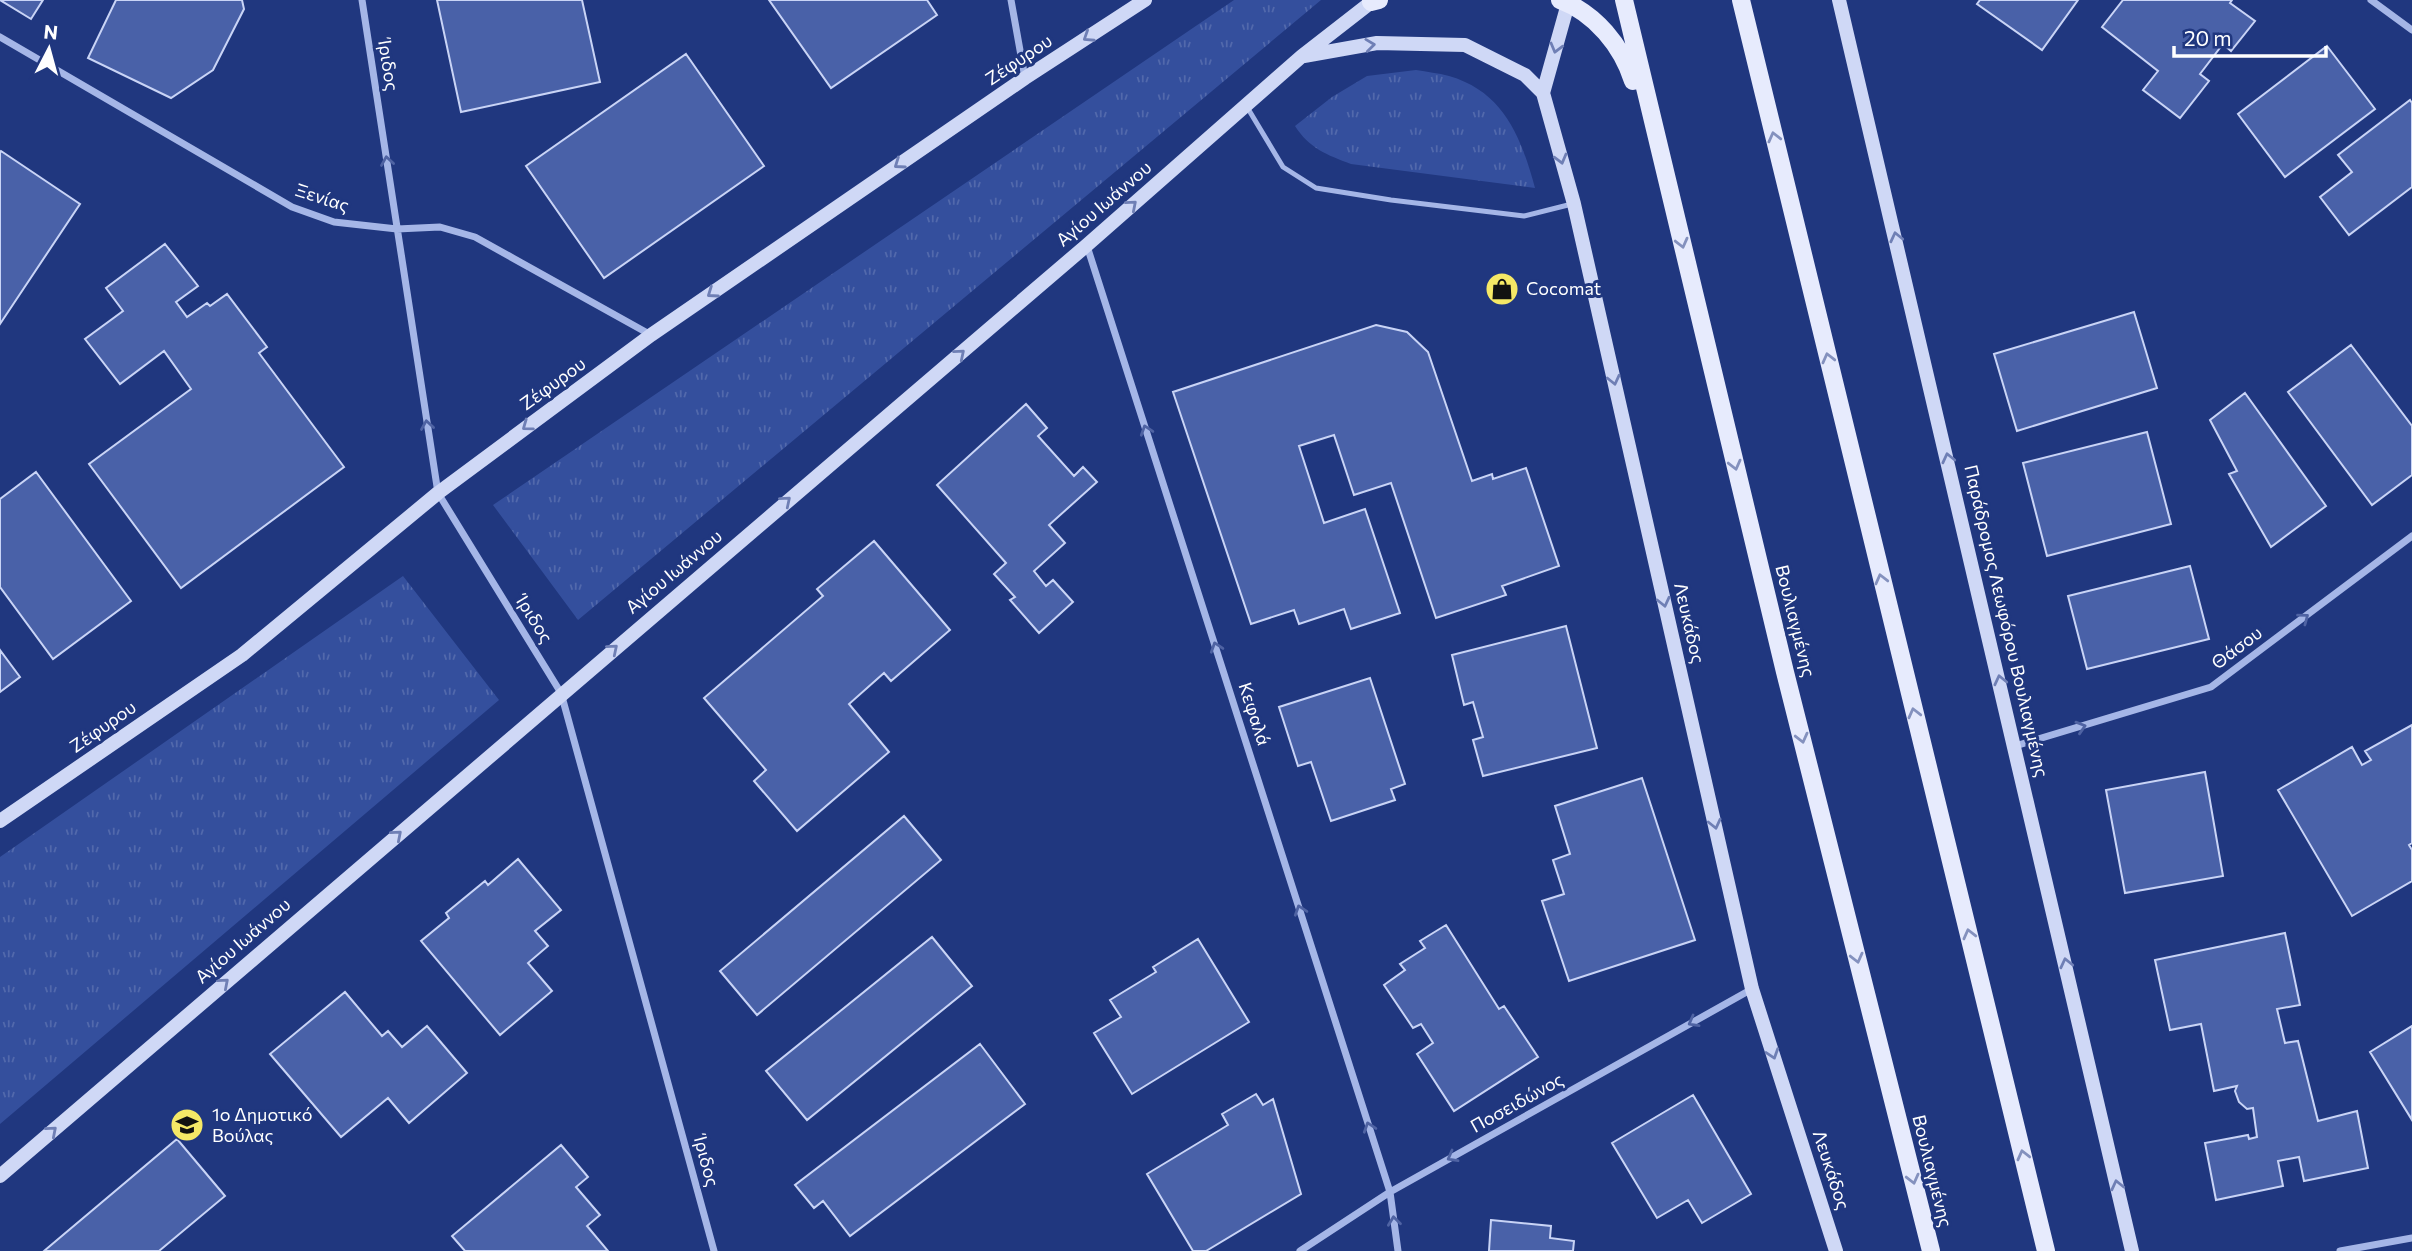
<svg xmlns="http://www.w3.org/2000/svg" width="2412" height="1251" font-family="Commissioner,sans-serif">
<defs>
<pattern id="grass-tufts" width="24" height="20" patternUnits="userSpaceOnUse" patternTransform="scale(1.75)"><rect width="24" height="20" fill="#344f9d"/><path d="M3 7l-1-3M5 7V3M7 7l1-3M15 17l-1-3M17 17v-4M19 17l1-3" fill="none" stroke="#5269ac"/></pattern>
</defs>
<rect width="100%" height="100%" fill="#20377f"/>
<path fill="url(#grass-tufts)" d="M1234,0H1321L578,620L493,505Z
M1416,70C1427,72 1438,73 1449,76C1504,92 1521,137 1535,188L1351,164C1327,155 1309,148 1295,126L1332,97L1367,76Z
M403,576L499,700L0,1124V857Z"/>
<path fill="#4961a8" stroke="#c9d4f6" stroke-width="2" d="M0,0H43L31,19Z
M116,0H242L244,9L213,70L171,98L88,58Z
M437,0H582L600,82L461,112Z
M769,0H927L937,15L831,88Z
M1980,0H2078L2042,50L1977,4Z
M2123,0H2232L2230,3L2255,21L2231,51L2223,44L2200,74L2209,81L2180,118L2143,90L2158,71L2102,27Z
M2327,46L2375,109L2285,177L2238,114Z
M686,54L764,166L604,278L526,166Z
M2410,100L2412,103V187L2349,235L2320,197L2352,172L2338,155Z
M1,151L80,204L0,324V152Z
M165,244L198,286L176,302L187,317L207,303L210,306L227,294L267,347L259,353L344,467L181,588L89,464L191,389L164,351L120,384L85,339L123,311L106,288Z
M2134,312L2157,388L2017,431L1994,354Z
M1376,325L1407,332L1428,352L1472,481L1492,474L1493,479L1526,468L1559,566L1502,586L1506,595L1436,618L1391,483L1354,495L1334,435L1299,446L1324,523L1365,509L1400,613L1351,629L1344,609L1299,624L1294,610L1251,624L1173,392Z
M2351,345L2412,426V475L2372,505L2288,392Z
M2245,393L2326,506L2271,547L2229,474L2237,471L2210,420Z
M1026,404L1047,428L1038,436L1074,476L1083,467L1097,482L1049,525L1065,543L1034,571L1046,586L1053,580L1073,602L1039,633L1010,600L1015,597L994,574L1006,563L937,485Z
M2147,432L2171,524L2047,556L2023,463Z
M36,472L131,601L53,659L0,587V499Z
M874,541L950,630L891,681L884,673L849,704L889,752L797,831L754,781L766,770L704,698L823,596L817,589Z
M2190,566L2209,639L2087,669L2068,596Z
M1566,626L1597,748L1483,776L1473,740L1483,737L1473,702L1464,705L1452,655Z
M0,650L20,677L0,692Z
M1370,678L1405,784L1391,789L1395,800L1331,821L1311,762L1298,766L1279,707Z
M2412,725V843L2409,845L2412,850V881L2352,916L2278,790L2352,747L2362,765L2371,760L2365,751Z
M2205,772L2223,876L2125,893L2106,790Z
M1642,778L1695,940L1569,981L1542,901L1564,894L1553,860L1570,854L1555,806Z
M904,816L941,860L757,1015L720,971Z
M518,859L561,910L535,931L548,946L528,963L552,991L500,1035L421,941L449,918L446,913L485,881L488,885Z
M1446,925L1499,1009L1504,1006L1538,1057L1454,1111L1417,1054L1433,1043L1421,1024L1413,1028L1384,985L1405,970L1400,964L1425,948L1420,941Z
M2285,933L2300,1005L2277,1009L2285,1043L2298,1041L2318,1121L2357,1111L2368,1168L2304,1181L2299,1157L2278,1161L2283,1186L2216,1200L2205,1143L2248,1135L2249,1139L2257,1137L2253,1108L2247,1109L2239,1102L2235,1091L2237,1086L2214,1091L2201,1024L2170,1030L2155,960Z
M932,937L972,986L807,1120L766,1071Z
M1198,939L1249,1022L1132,1094L1094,1033L1121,1017L1110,1000L1156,972L1153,967Z
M345,992L382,1036L388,1031L402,1047L427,1026L467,1073L409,1123L388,1098L341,1137L270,1054Z
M2412,1026V1120L2370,1052Z
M980,1044L1025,1104L850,1236L823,1201L814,1208L795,1185Z
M1256,1094L1263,1105L1273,1099L1301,1194L1206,1251H1193L1147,1174L1228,1125L1222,1114Z
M1693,1095L1751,1194L1702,1223L1688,1200L1657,1218L1612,1143Z
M177,1139L225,1196L159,1251H44Z
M561,1145L588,1177L576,1187L600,1215L587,1226L608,1251H465L452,1236Z
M1491,1220L1551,1226L1550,1238L1574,1241L1573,1251H1489Z"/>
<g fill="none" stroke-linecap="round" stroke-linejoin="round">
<path stroke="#a5b6e7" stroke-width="5" d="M1247,107L1283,167L1316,188L1391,200L1524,216L1572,204"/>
<path stroke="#a5b6e7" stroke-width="7" d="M362,0L438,493L561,693L714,1251
M1011,0L1025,78
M2371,0L2412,30
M0,37L292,207L334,222L397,229L440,227L475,237L651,335
M1087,246L1390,1192L1398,1251
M2015,746L2211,687L2412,536
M1300,1251L1390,1192L1752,989
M2340,1251L2412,1238"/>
<path stroke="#cfd8f6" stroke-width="14" d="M1569,0L1543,93L1574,204L1752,989L1836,1251
M1839,0L2132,1251
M1304,56L1377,43L1465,45L1525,75L1543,93
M0,821L242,655L438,493L651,335L1025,78L1145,0
M0,1176L1087,245L1302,56L1374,0"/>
<path stroke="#e7ebfd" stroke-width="18" d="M1560,0C1595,13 1622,46 1633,81
M1624,0L1785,672L1931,1251
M1741,0L2046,1251
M1371,2L1379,0"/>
</g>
<defs><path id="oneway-chevron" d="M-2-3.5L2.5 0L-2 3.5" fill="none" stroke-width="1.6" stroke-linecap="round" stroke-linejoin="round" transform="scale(1.75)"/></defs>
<g stroke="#6f7fb5">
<use href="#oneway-chevron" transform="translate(1088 37) rotate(147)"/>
<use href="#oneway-chevron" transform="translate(1370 45) rotate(-7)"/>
<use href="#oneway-chevron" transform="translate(1556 48) rotate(105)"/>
<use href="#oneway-chevron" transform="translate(1561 159) rotate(75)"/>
<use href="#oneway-chevron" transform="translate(899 164) rotate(145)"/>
<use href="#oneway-chevron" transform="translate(1132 205) rotate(-41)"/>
<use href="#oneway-chevron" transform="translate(1896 237) rotate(-103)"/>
<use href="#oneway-chevron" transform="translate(712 293) rotate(145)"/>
<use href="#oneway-chevron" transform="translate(960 354) rotate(-40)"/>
<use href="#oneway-chevron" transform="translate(1614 380) rotate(77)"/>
<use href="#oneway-chevron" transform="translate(527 426) rotate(144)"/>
<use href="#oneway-chevron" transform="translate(1948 458) rotate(-103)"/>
<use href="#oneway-chevron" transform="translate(786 501) rotate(-40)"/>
<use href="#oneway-chevron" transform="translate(1664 602) rotate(77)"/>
<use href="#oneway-chevron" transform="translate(613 649) rotate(-40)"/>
<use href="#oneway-chevron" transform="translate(2000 680) rotate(-103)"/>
<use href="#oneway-chevron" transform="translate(1715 824) rotate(77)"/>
<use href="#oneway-chevron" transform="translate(397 835) rotate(-41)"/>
<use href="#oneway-chevron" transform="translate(2066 963) rotate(-103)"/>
<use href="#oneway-chevron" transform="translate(224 983) rotate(-41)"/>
<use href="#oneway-chevron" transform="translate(1773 1054) rotate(72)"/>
<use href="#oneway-chevron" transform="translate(52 1131) rotate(-41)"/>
<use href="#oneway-chevron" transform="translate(2117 1185) rotate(-103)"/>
</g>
<g stroke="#8491be">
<use href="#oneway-chevron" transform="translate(1774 137) rotate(-104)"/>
<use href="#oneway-chevron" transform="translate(1682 243) rotate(76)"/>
<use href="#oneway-chevron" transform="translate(1828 358) rotate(-104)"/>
<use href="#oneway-chevron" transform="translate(1735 465) rotate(76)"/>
<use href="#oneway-chevron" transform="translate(1881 579) rotate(-104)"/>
<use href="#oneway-chevron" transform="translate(1914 713) rotate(-104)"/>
<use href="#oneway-chevron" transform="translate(1802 738) rotate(76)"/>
<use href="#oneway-chevron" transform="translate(1969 934) rotate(-104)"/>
<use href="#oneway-chevron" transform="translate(1857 958) rotate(76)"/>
<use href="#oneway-chevron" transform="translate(2023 1155) rotate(-104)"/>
<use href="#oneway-chevron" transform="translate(1913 1179) rotate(76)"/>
</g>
<g stroke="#4f63a3">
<use href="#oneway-chevron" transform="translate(387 161) rotate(-99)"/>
<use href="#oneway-chevron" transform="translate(427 425) rotate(-99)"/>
<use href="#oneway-chevron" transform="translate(1146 430) rotate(-108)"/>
<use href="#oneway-chevron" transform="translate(2304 618) rotate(-37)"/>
<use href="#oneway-chevron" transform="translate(1216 647) rotate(-108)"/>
<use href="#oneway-chevron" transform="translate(2081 727) rotate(-17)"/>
<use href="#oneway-chevron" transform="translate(1300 910) rotate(-108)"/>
<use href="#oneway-chevron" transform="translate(1693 1022) rotate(151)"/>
<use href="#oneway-chevron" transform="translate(1369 1127) rotate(-108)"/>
<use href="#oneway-chevron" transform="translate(1452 1157) rotate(151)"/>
<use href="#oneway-chevron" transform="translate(1394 1221) rotate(-97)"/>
</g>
<defs>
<symbol id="shop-disc" viewBox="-11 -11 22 22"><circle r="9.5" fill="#f5e866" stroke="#20377f"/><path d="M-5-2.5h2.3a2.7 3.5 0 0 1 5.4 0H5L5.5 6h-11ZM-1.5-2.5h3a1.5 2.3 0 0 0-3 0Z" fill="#111"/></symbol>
<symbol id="school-disc" viewBox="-11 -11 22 22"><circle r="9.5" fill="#f5e866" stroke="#20377f"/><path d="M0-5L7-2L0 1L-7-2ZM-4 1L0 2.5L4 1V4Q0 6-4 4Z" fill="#111"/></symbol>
</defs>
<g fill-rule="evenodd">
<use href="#shop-disc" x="1483" y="270" width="38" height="38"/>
<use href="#school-disc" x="168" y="1106" width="38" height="38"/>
</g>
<g text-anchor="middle" stroke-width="6" stroke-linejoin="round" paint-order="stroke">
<g font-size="18" fill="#fff" stroke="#20377f">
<text transform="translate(1019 60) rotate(-34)" y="6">Ζέφυρου</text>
<text transform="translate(388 65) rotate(81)" y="6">Ίριδος</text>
<text transform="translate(322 198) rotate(18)" y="6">Ξενίας</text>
<text transform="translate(1104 204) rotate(-41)" y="6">Αγίου Ιωάννου</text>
<text transform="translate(553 384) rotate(-36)" y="6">Ζέφυρου</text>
<text transform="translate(674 572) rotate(-40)" y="6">Αγίου Ιωάννου</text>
<text transform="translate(534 619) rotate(58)" y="6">Ίριδος</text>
<text transform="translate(1795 621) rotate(76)" y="6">Βουλιαγμένης</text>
<text transform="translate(2006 621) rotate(77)" y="6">Παράδρομος Λεωφόρου Βουλιαγμένης</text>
<text transform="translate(1689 623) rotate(77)" y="6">Λευκάδος</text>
<text transform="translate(2237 648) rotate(-37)" y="6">Θάσου</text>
<text transform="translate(1254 714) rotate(72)" y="6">Κεφαλά</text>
<text transform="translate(103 727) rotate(-35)" y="6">Ζέφυρου</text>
<text transform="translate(243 941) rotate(-41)" y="6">Αγίου Ιωάννου</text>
<text transform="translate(1517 1103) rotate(-29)" y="6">Ποσειδώνος</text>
<text transform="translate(706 1161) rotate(75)" y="6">Ίριδος</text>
<text transform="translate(1831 1170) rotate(72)" y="6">Λευκάδος</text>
<text transform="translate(1932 1171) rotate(76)" y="6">Βουλιαγμένης</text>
</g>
<g font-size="18" fill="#fff" stroke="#20377f" text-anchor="start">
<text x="1526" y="295">Cocomat</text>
<text x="212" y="1121">1ο Δημοτικό<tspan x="212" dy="21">Βούλας</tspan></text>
</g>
</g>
<g transform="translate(49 49) rotate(6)" stroke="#20377f" stroke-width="5" paint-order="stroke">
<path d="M0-5L12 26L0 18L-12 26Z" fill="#ffffff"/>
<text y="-10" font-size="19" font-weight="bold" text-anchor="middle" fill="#ffffff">N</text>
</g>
<path d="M2174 46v10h152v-10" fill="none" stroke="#ffffff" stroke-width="3.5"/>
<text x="2184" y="46" font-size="21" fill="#ffffff" stroke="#20377f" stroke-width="5" paint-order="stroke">20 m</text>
</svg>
